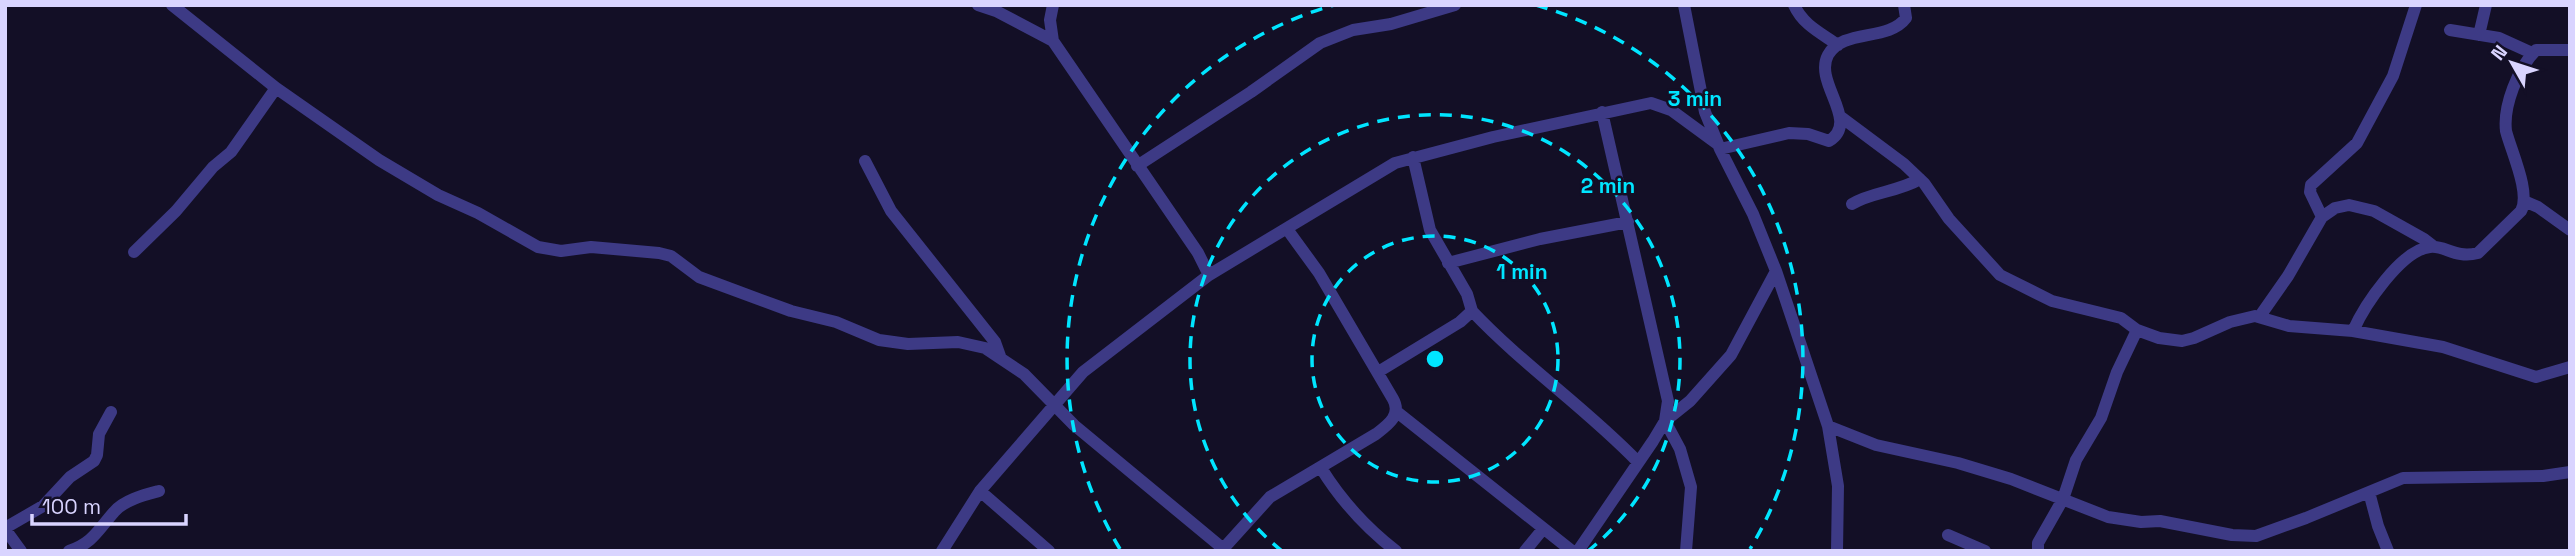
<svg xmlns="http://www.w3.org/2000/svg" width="2575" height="556" font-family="'Space Grotesk',sans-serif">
<rect width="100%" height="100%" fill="#130f26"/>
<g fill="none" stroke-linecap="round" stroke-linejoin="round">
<path stroke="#3d3a85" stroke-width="12" d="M172,5L276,88L379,160L438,195L478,213L538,247L561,251L591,247L659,253L671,256L699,277L791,311L836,322L879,340L908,344L958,342L985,348L1024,374L1074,425L1226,551
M978,5L996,11L1053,41
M1053,5L1050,20L1053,41L1198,253L1209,275
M1684,5L1705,112L1720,149L1753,214L1776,271L1828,426L1876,445L1958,463L2011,479L2108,517L2141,522L2160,521L2232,535L2256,536L2306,518L2403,478L2543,476L2570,472
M1794,5C1803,25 1821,33 1838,45
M2450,30L2499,38L2532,53
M2479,35L2486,5
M1841,117L1904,164L1924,183L1949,219L2000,275L2052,301L2121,318L2137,330L2159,338L2182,341L2194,338L2230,322L2255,316L2289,326L2353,331L2443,347L2536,377L2570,367
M1720,149L1789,133L1808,134L1829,141C1861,121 1813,83 1828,55C1843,28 1888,42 1906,18L1904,5
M865,161L891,211L995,342L1000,356
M1137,166L1251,92L1320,43L1353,30L1391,24L1455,5
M2524,201L2538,207L2570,230
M1852,204C1871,192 1898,192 1920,179
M2322,217L2310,192L2311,185L2357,143L2393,76L2416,5
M134,252L176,211L213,167L231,152L276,88
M1448,263L1540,239L1628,222
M1472,311C1524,366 1586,408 1638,462
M2260,316L2288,276L2322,217L2335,208L2349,205L2374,211L2424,239L2433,246
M2353,331C2364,306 2401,250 2430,247C2445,245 2455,259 2478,253L2521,211C2531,193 2511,151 2506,131C2503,106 2518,68 2536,50H2570
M1378,372L1460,322L1472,311L1467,294L1430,230L1413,157
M1397,412L1572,551
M1828,426L1838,486L1837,551
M1321,468C1342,502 1365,527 1396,551
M980,491L1049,551
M2369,492L2378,526L2388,551
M5,528L43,506L70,477L94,461L97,455L99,434L111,412
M5,529L21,551
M1948,535L1985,551
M1223,549L1270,497L1376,434C1388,425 1402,415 1393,399L1319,273L1287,229
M69,551C93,543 98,530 114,512C124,500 144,495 159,491
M942,551L980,491L1083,372L1209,275L1395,163L1493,137L1651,103L1671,110L1716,143
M1525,551L1543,529
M1578,551L1653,441L1665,421L1668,401L1602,112
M1686,551L1691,487L1680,449L1665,421L1690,401L1731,355L1776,271
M2038,551V543L2063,499L2076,460L2101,418L2117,372L2137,330"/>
</g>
<g fill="none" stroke="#00e5ff" stroke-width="3.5" stroke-dasharray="12 9">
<circle cx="1435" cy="359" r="123"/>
<path d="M1282 551A245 245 0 1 1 1588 551"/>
<path d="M1120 549A368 368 0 0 1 1334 5M1536 5A368 368 0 0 1 1750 549"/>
</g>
<circle cx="1435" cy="359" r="10" fill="#00e5ff" stroke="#130f26" stroke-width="3.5"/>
<g font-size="21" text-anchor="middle" font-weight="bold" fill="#00e5ff" stroke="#130f26" stroke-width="5" stroke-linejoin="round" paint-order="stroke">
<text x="1695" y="106">3 min</text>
<text x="1608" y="193">2 min</text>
<text x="1522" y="279">1 min</text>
</g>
<rect width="2575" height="556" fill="none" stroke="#d9d4ff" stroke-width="14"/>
<g transform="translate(2512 63) rotate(309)" stroke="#130f26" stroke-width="5" paint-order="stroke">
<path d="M0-5L12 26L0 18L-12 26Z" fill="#d9d4ff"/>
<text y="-10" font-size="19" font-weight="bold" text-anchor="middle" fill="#d9d4ff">N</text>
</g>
<path d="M32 514v10h154v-10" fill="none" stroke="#d9d4ff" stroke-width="3.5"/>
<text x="42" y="514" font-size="21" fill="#d9d4ff" stroke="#130f26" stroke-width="5" paint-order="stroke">100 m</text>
</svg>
